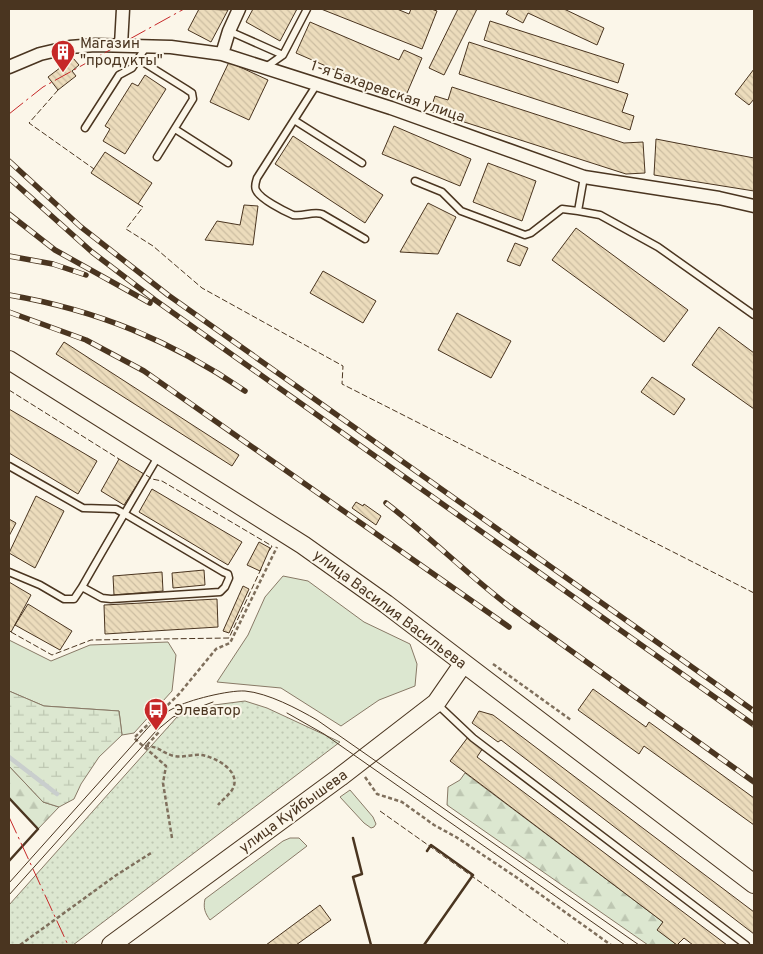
<svg xmlns="http://www.w3.org/2000/svg" width="763" height="954" font-family="Overpass,sans-serif">
<defs>
<pattern id="forest-firs" width="22" height="20" patternUnits="userSpaceOnUse" patternTransform="scale(1.25)"><rect width="22" height="20" fill="#dce7d0"/><path d="M5 1l3.5 6h-7zM16 11l3.5 6h-7z" fill="#bec7b2"/></pattern>
<pattern id="wetland-marsh" width="20" height="14" patternUnits="userSpaceOnUse" patternTransform="scale(1.25)"><rect width="20" height="14" fill="#dce7d0"/><path d="M1 5h8M5 5V1M11 12h8M15 12V8" fill="none" stroke="#bec7b2"/></pattern>
<pattern id="park-dots" width="8" height="8" patternUnits="userSpaceOnUse" patternTransform="scale(1.25)"><rect width="8" height="8" fill="#dce7d0"/><path d="M2 2h.1M6 6h.1" fill="none" stroke="#bec7b2" stroke-width="1.8" stroke-linecap="round"/></pattern>
<pattern id="building-back-hatch" width="6" height="6" patternUnits="userSpaceOnUse" patternTransform="scale(1.25)"><rect width="6" height="6" fill="#ecdcbc"/><path d="M-1 5l2 2M0 0l6 6M5-1l2 2" fill="none" stroke="#ccbda1"/></pattern>
</defs>
<rect width="100%" height="100%" fill="#fbf6e9"/>
<path fill="#dce7d0" stroke="#887966" d="M283,576L308,581L364,622L410,644L417,664L415,686L379,700L341,726L281,688L217,682L248,635L265,597Z
M9,640L51,661L90,645L168,642L176,655L172,691L134,733L122,735L119,711L44,706L9,691Z
M350,790L373,817L376,824L374,827L371,828L364,823L340,797Z
M290,838H299L307,846L210,920C205,913 203,908 205,899L283,841Z"/>
<path fill="url(#forest-firs)" stroke="#887966" d="M9,766L43,802L59,807L38,829L9,798Z
M465,773L663,922L658,930L677,945H648L447,805L448,787L460,780Z"/>
<path fill="url(#wetland-marsh)" stroke="#887966" d="M9,691L44,706L119,711L122,735L99,757L81,784L74,799L59,807L43,802L9,766Z"/>
<path fill="url(#park-dots)" stroke="#887966" d="M245,701L267,708L340,742L73,945H9V905L177,717L214,705Z"/>
<g fill="none" stroke-linecap="round" stroke-linejoin="round">
<path stroke="#c9cecd" stroke-width="4.5" d="M9,757L57,794"/>
</g>
<path fill="url(#building-back-hatch)" stroke="#4a3520" d="M199,9L228,10L211,42L188,30Z
M253,9H297L280,41L246,22Z
M321,9H397L409,14L411,9H431L437,11L422,49Z
M458,9H477L444,75L429,68Z
M509,9H564L604,28L597,45L528,13L523,23L506,14Z
M490,21L624,64L618,83L484,40Z
M310,22L399,60L404,50L422,58L404,100L296,53Z
M469,42L628,94L622,112L634,116L630,130L459,74Z
M73,58L79,65L72,71L76,76L58,90L48,77Z
M229,62L268,80L249,120L210,102Z
M754,69V99L749,105L735,94Z
M145,75L166,89L125,154L103,141L110,129L105,126L132,83L138,86Z
M452,87L624,143L643,142L645,173L626,174L430,111L435,96L448,100Z
M394,126L471,159L460,186L382,154Z
M293,136L383,195L365,223L275,164Z
M656,139L754,158V191L654,175Z
M105,152L152,183L138,204L91,173Z
M488,163L536,181L522,221L473,202Z
M428,203L456,217L438,254L400,252Z
M244,205L258,206L253,245L205,240L217,221L240,225Z
M576,228L688,310L664,342L552,260Z
M515,243L528,248L520,266L507,261Z
M323,271L376,301L363,323L310,293Z
M457,313L511,341L491,378L438,350Z
M719,327L754,353V409L692,365Z
M64,342L239,455L232,466L56,354Z
M652,377L685,399L674,415L641,392Z
M9,409L97,461L78,494L9,453Z
M119,459L144,474L124,505L101,491Z
M152,489L242,542L228,565L139,512Z
M36,496L64,511L35,568L9,553Z
M356,502L363,506L364,504L381,516L376,525L352,508Z
M9,519L16,523L9,536Z
M259,542L270,548L260,571L247,565Z
M204,570L205,585L173,588L172,573Z
M162,572L163,591L114,595L113,576Z
M9,582L31,595L11,632L9,630Z
M243,586L249,589L229,633L223,631Z
M217,599L218,627L105,634L104,605Z
M28,604L72,631L60,650L15,625Z
M593,689L646,727L649,722L754,798V825L644,746L639,754L578,710Z
M479,711L493,715L754,912V934L501,740L498,742L472,723Z
M468,737L483,748L477,757L727,945H693L684,938L677,945L657,930L663,922L450,761Z
M320,905L331,920L296,945H266Z"/>
<g fill="none" stroke-linecap="round" stroke-linejoin="round">
<defs>
<path id="lane" d="M229,31L283,55
M138,59L186,89L192,93L193,99L157,157
M266,67L283,55L307,9
M317,84L257,178C256,182 254,186 256,190C260,199 284,211 293,215C303,217 312,211 322,214L365,239
M294,120L362,163
M85,128L119,75L132,68L146,47
M175,129L228,163
M415,181L442,192L461,211L525,235L531,233L562,209L578,211L584,177
M578,211L600,215L658,247L754,315
M9,466L83,508L116,509L125,514L223,572L228,574L229,578L225,587L220,592L111,599L102,598L82,587C107,543 133,499 159,455
M9,572L40,585L64,599H74L82,587
M437,704L473,738L746,945"/>
<path id="street" d="M121,45L123,9
M222,54L229,31L239,9
M9,67L40,54L70,47L95,45L171,47L222,54L391,108L584,177L719,198L754,206"/>
<path id="secondary" d="M9,360L303,545L386,604L754,884
M111,945L340,777L436,703L463,664"/>
</defs>
<use href="#lane" stroke="#4a3520" stroke-width="9"/>
<use href="#street" stroke="#4a3520" stroke-width="15"/>
<use href="#secondary" stroke="#4a3520" stroke-width="20"/>
<path stroke="#7f6f5c" stroke-width="2.5" stroke-dasharray="4 2.5" stroke-linecap="butt" d="M493,664L571,720
M147,745L159,732
M145,746C159,746 162,753 174,756C183,758 192,754 201,755C216,757 243,772 232,790C228,796 222,800 218,805
M365,777L377,794L402,802L434,825L456,837L516,877L611,945
M172,838L163,783L166,766L134,738L179,694L216,649L230,643L277,547
M20,945L115,876L151,853"/>
<use href="#lane" stroke="#fbf6e9" stroke-width="6"/>
<use href="#street" stroke="#fbf6e9" stroke-width="12"/>
<use href="#secondary" stroke="#fbf6e9" stroke-width="18"/>
<path stroke="#4a3520" stroke-width="1" d="M287,713L324,734L625,945
M9,883L154,721C161,717 167,711 174,708C188,700 229,690 245,691C268,693 298,709 317,720L639,945
M9,895L156,731L173,717L213,702"/>
<defs>
<path id="rail" d="M9,161L81,227L168,295L754,711
M9,178L92,252L155,300L754,725
M9,214L55,250L150,303
M9,256L53,264L86,275
M9,295C97,310 172,341 245,391
M9,312L86,340L144,371L509,627
M386,503C429,536 467,574 510,607L754,782"/>
</defs>
<use href="#rail" stroke="#4a3520" stroke-width="5.5"/>
<use href="#rail" stroke="#fbf6e9" stroke-width="4" stroke-dasharray="11" stroke-linecap="butt"/>
<path stroke="#4a3520" stroke-width="1" stroke-dasharray="6 2.5" stroke-linecap="butt" d="M58,90L29,123L94,169
M138,204L143,207L126,229L153,246L202,288L343,366L342,384L754,593
M9,390L119,459
M146,475L152,479L162,481L272,546L269,551
M11,632L52,655L91,640L229,638L261,569
M380,811L569,945"/>
<path stroke="#4a3520" stroke-width="2.5" d="M9,798L38,829L9,861
M353,838L362,874L353,877L371,945
M424,945L473,875L431,845L427,851"/>
<path stroke="#c62828" stroke-width="1" stroke-dasharray="18 4 2.5 4" stroke-linecap="butt" d="M9,114L43,87L184,9
M9,817L68,945"/>
</g>
<defs>
<symbol id="building-pin" viewBox="-11 -11 22 30"><path d="M0 17L-7.5 6A9.5 9.5 0 1 1 7.5 6Z" fill="#c62828" stroke="#fbf6e9"/><path d="M-4-6H4V6H1V3H-1V6H-4ZM-2.5-4.3h1.7v1.8h-1.7ZM.8-4.3h1.7v1.8H.8ZM-2.5-1h1.7V.8h-1.7ZM.8-1h1.7V.8H.8Z" fill="#fff"/></symbol>
<symbol id="bus-pin" viewBox="-11 -11 22 30"><path d="M0 17L-7.5 6A9.5 9.5 0 1 1 7.5 6Z" fill="#c62828" stroke="#fbf6e9"/><path d="M-5-6H5V4H4V6H2V4H-2V6H-4V4H-5ZM-3.5-4V0h7V-4ZM-3.5 1.2v1.5H-2V1.2ZM2 1.2v1.5H3.5V1.2Z" fill="#fff"/></symbol>
</defs>
<g fill-rule="evenodd">
<use href="#building-pin" x="49" y="38" width="28" height="38"/>
<use href="#bus-pin" x="142" y="696" width="28" height="38"/>
</g>
<g text-anchor="middle" stroke-width="4" stroke-linejoin="round" paint-order="stroke">
<g font-size="15" fill="#4a3520" stroke="#fbf6e9" text-anchor="start">
<text x="80" y="48">Магазин<tspan x="80" dy="17">"продукты"</tspan></text>
<text x="174" y="715">Элеватор</text>
</g>
<g font-size="15" fill="#4a3520" stroke="#fbf6e9">
<text transform="translate(388 91) rotate(19)" y="5">1-я Бахаревская улица</text>
<text transform="translate(390 609) rotate(37)" y="5">улица Василия Васильева</text>
<text transform="translate(293 811) rotate(-36)" y="5">улица Куйбышева</text>
</g>
</g>
<rect width="763" height="954" fill="none" stroke="#4a3520" stroke-width="20"/>
</svg>
